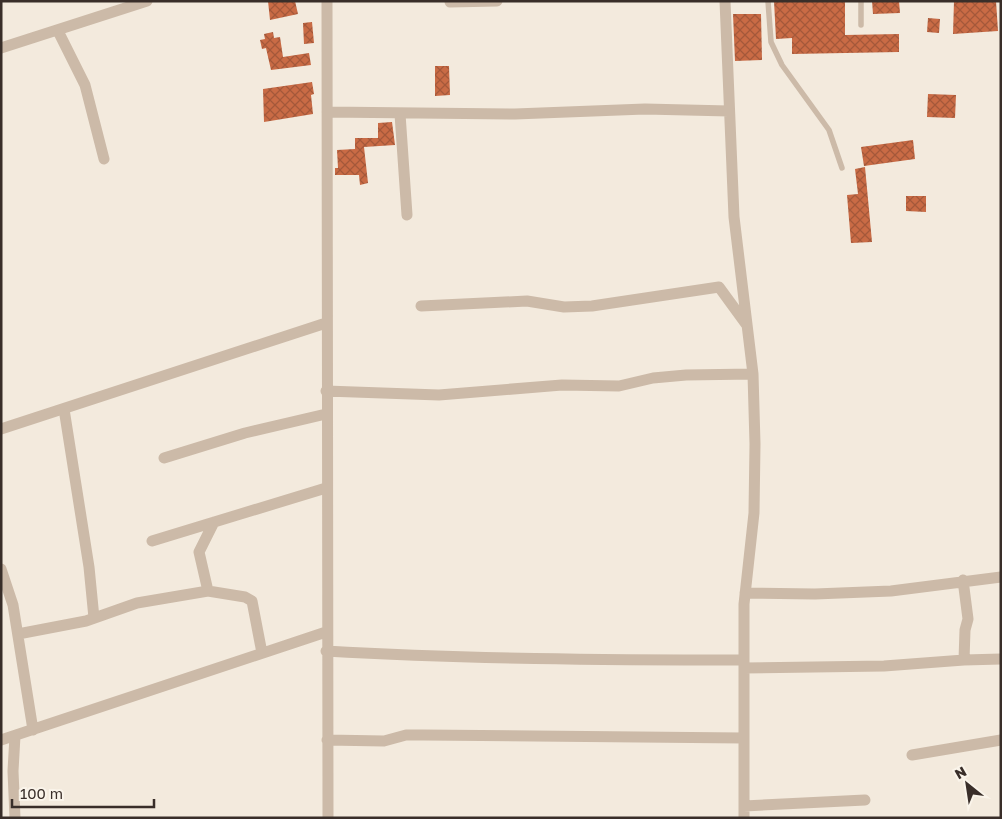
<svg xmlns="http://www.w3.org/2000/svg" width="1002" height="819" font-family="'Golos Text',sans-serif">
<defs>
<pattern id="building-cross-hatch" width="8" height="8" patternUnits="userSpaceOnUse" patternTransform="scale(1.25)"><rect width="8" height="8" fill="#c96b45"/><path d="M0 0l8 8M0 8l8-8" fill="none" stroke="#a4583a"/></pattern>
</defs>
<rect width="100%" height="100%" fill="#f3eadd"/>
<path fill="url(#building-cross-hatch)" d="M268,1H295L298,14L270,20Z
M774,1H845V35L899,34V52L792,54V38L776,39Z
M872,1H899L900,13L873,14Z
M954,1H996L998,31L953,34Z
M733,14H761L762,60L735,61Z
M928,18L940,19L939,33L927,32Z
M312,22L314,43L304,44L303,23Z
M273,32L274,38L280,37L283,57L309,53L311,65L271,70L266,48L262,49L260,40L265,39L264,34Z
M435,66H449L450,95L435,96Z
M312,82L314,94L311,95L313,114L264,122L263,89Z
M928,94L956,95L955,118L927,117Z
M392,122L395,145L364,147L368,183L360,185L359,175H335V168H338L337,150L355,149V138H378V123Z
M913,140L915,159L864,166L861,147Z
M865,167L872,242L851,243L847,195L858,194L855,169Z
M906,196H926V212L906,211Z"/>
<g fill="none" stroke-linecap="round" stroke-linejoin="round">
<path stroke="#ccbaa8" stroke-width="5.5" d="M768,1L771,42L782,65L829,130L842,168
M861,25V1"/>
<path stroke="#ccbaa8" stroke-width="11" d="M327,1L328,818
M725,1L734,217L753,374L755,444L754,513L744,604V818
M450,2L497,1
M58,31L85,85L104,159
M1,48L147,1
M327,112L515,114L645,109L729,111
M400,114L407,215
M421,306L527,301L564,307L592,306L719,287L746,324
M326,391L439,395L562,385L619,386L653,378L686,375L753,374
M64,409L89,567L94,618
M1,429L326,323
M164,458L245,433L326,414
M152,541L326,488
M1,569L13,605L33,730
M963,580L968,619L965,630L964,660
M208,591L199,552L214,522
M745,593L815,594L891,591L1001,577
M18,634L86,621L137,603L208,591L245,597L252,601L262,653
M326,651C465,659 604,660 744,660
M744,668L884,666L964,660L1001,659
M1,740L326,632
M327,740L384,741L406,735H423L743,738
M912,755L1001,740
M744,806L865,800
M15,818L13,771L15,736"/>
</g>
<rect width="1002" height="819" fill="none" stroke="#392e29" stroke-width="5"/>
<g transform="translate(967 784) rotate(330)" stroke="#faf4ea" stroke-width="4" paint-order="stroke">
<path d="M0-4L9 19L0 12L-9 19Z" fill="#392e29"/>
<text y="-8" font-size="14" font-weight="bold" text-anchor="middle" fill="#392e29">N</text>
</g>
<path d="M12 799v8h142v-8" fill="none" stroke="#392e29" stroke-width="2.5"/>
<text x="20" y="799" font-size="15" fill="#392e29" stroke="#faf4ea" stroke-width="4" paint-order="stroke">100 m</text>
</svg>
